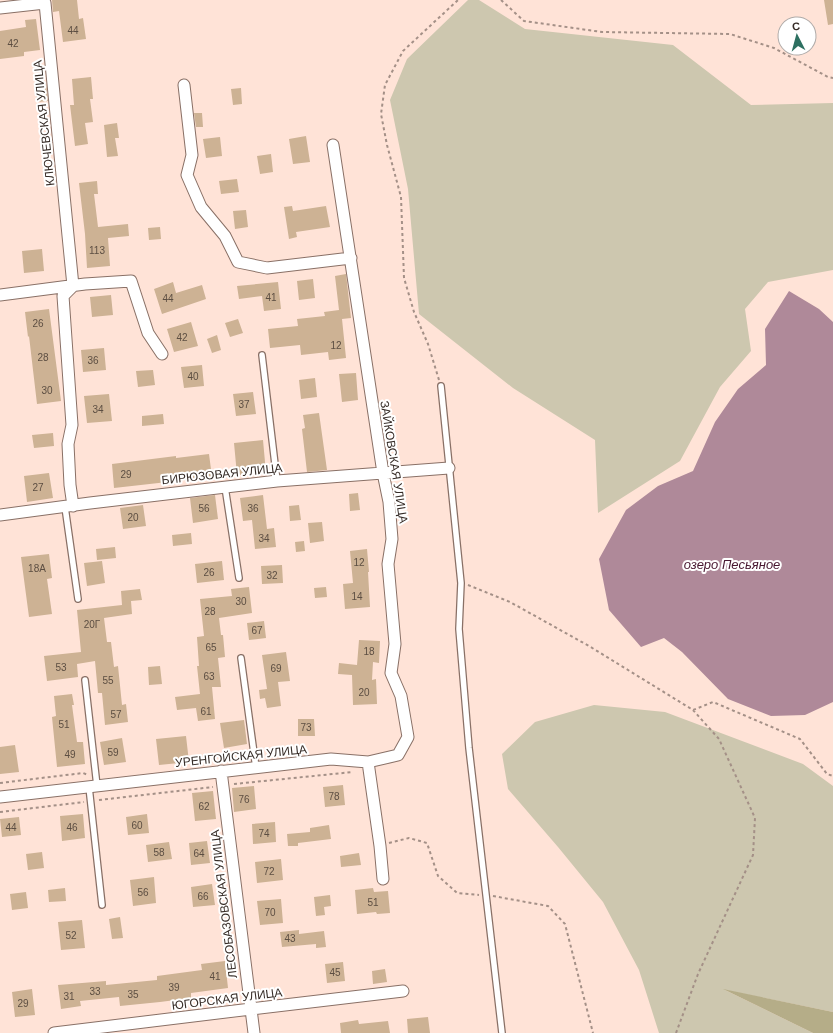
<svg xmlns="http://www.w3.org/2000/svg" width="833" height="1033" font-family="Helvetica,sans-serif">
<rect width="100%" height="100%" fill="#ffe3d7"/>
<path fill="#cdc7af" d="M468,0H479L525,29L673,45L751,105L833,103V270L768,282L745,309L751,351L720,387L680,461L598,513L595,440L513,388L419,314L408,189L390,100L407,59Z
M594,705L665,712L803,764L833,786V1012L725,990L813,1033H659L639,970L603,902L558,847L508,789L502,754L535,722Z"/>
<path fill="#b5ad88" d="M723,989L833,1012V1033H813Z"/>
<path fill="#af8999" d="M789,291L819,309L833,322V702L805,715L771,716L728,699L682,652L664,638L641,647L609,610L599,559L626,510L658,486L693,471L715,422L738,389L766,365L765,329Z"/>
<path fill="#cdb294" d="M52,0H77L79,19L83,18L86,39L63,42L59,11L53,12Z
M824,0H833V24L828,25Z
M36,19L40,50L24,52V56L0,59V31L26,27L25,20Z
M91,77L93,99H90L93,122L85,123L88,144L75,146L70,105H74L72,79Z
M46,83L48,101L37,102L35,84Z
M241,88L242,104L233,105L231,89Z
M194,113H202L203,127H196Z
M117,123L119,138H115L118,156L107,157L104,125Z
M306,136L310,162L293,164L289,139Z
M220,137L222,156L206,158L203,139Z
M271,154L273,172L260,174L257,156Z
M237,179L239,192L221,194L219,181Z
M97,181L98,194H94L98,227L128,224L129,236L108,238L110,266L87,268L85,234L79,183Z
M292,206L293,211L326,206L330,227L296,232L297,237L289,239L284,207Z
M246,210L248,227L235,229L233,211Z
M160,227L161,239L149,240L148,228Z
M42,249L44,271L24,273L22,251Z
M346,274L351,318L342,319L346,358L329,360L328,352L301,355L300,345L270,348L268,329L298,326L297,319L325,316L324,312L339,310L335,276Z
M313,279L315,298L299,300L297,281Z
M173,282L176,293L202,285L206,299L162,314L154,289Z
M278,282L281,309L264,311L262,296L239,299L237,286Z
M111,295L113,315L92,317L90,297Z
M49,309L61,401L37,404L29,336L28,337L25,312Z
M238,319L243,333L230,337L225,323Z
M191,322L198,346L174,352L167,329Z
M217,335L221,350L212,353L207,339Z
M104,348L106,370L83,372L81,350Z
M202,365L204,386L184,388L181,367Z
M153,370L155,385L138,387L136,371Z
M356,373L358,400L342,402L339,374Z
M315,378L317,397L301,399L299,380Z
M253,392L256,414L236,416L233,394Z
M109,394L112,421L87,423L84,396Z
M319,413L327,470L307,472L302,429L305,428L303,415Z
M163,414L164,424L142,426V416Z
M53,433L54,446L34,448L32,435Z
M263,440L266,473L237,475L234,443Z
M209,454L212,477L114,488L112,464L176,456V458Z
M49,473L53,498L27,502L24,476Z
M358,493L360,510L350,511L349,494Z
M215,495L218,519L193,523L190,498Z
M263,495L267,529L274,528L276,547L255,549L252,520L243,521L240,498Z
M143,505L146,526L123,529L120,508Z
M299,505L301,520L290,521L289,506Z
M322,522L324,541L310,543L308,523Z
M191,533L192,544L173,546L172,535Z
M304,541L305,551L296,552L295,542Z
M115,547L116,558L97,560L96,549Z
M367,549L369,572H368L370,607L345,609L343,584L353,583L350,551Z
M49,554L52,578L47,579L52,614L29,617L21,557Z
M102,561L105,583L87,586L84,563Z
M222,561L224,580L197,583L195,564Z
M282,565L283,583L262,584L261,566Z
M249,587L252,613L219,618L221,635H223L225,657L218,658L221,687H212L215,719L198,721L196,708L177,710L175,697L200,694L197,666H199L197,637L204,636L200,599L232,596L231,589Z
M326,587L327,597L315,598L314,588Z
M140,589L142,600L131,601L132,614L104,618L107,642H111L114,667L118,666L122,705L126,704L128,722L105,725L102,693H98L95,661L77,664L78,677L47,681L44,656L81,652L77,610L122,605L121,591Z
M264,621L266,638L249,640L247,623Z
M359,640L380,641L379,663L373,662L372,680L376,679L377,704L353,705L352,675L338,674L339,663L357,665Z
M286,652L290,681L278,682L281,706L267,708L265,698L260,699L259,690L267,689L262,655Z
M160,666L162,684L149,685L148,667Z
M72,694L74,705H72L77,742H83L85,764L57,767L52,717L56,716L54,696Z
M298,719H314L315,736H298Z
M244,720L247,744L224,748L220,723Z
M186,736L189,762L159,765L156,739Z
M122,738L126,762L104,765L100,742Z
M15,745L19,772L0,774V747Z
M343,785L345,805L325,807L323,787Z
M254,786L256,809L234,812L232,788Z
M213,791L216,819L195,821L192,793Z
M83,814L85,838L62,841L60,816Z
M147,814L149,833L128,835L126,817Z
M19,817L21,835L2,837L0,819Z
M275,822L276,842L253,844L252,824Z
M329,825L331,839L298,843V846H288L287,834L310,832V828Z
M207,841L210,863L191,865L189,843Z
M169,842L172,859L148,862L146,845Z
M42,852L44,868L28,870L26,854Z
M359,853L361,865L341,867L340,856Z
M281,859L283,880L257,883L255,862Z
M154,877L156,903L133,906L130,880Z
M212,884L215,905L193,907L191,887Z
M65,888L66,901L49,902L48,890Z
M373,888L374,892L388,891L390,913L377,914L376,912L357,914L355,890Z
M26,892L28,908L12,910L10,894Z
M330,895L331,906L324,907L325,915L316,916L314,897Z
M281,899L283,923L260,925L257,901Z
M120,917L123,938L112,939L109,919Z
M82,920L85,948L61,950L58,922Z
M299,930V934L324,931L326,947L316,948V944L282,947L280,932Z
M225,961L228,988L191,993V998L160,1002L120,1006L119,997L80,1001L81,1006L61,1009L58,985L106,981V985L157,980V976L202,970L201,964Z
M343,962L345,981L327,983L325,964Z
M385,969L387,982L373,984L372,971Z
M32,989L35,1015L15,1017L12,992Z
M428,1017L430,1033H408L407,1019Z
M358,1020L359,1024L388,1021L390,1033H341L340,1023Z"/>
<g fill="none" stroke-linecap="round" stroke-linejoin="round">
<defs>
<path id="service" d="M262,355L277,481
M441,386L461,583L459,629L469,748L502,1033
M225,487L239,578
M65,507L78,599
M241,658L256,768
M85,680L97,786
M89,787L102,905"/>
<path id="minor" d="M0,8L45,3L73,286L63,296L72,425L68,444L70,485L73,506
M184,85L192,155L187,175L201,207L225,236L238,262L267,268L351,258
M333,145L383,473L389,502L392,539L388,564L395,644L391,673L401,696L408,737L398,755L368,762
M0,295L85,284L131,281L148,333L162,354
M0,515L90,503L277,481L449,468
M221,771L254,1033
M0,797L331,759L368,762L380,846L383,879
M54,1033L251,1009L403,991"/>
</defs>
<use href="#service" stroke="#897066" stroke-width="8"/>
<use href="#minor" stroke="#897066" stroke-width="13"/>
<path stroke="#a49087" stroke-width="2" stroke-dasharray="3 3" stroke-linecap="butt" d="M501,0L524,21L602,32L730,34L774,48L828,77L833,78
M439,380L428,344L414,312L404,278L401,197L387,145L381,114L385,85L403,51L458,0
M468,585L510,602L589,646L693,710L713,702L800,739L827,774L833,776
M0,783L83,773L88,775
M234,784L353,772
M99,800L213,787
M0,812L84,802
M389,843L409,838L427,843L438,876L457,893L479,895
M493,896L548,906L565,924L593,1033
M676,1033L698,974L753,855L755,818L719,739L693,710"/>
<use href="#service" stroke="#fff" stroke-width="5.5"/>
<use href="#minor" stroke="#fff" stroke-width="11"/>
</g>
<g text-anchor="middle" stroke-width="4" stroke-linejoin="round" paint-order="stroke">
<g font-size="10" fill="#5c4e42">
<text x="73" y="34">44</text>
<text x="13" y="47">42</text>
<text x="97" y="254">113</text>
<text x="271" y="301">41</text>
<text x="168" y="302">44</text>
<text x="38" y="327">26</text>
<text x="182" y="341">42</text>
<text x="336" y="349">12</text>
<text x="43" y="361">28</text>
<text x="93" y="364">36</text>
<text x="193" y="380">40</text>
<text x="47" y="394">30</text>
<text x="244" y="408">37</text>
<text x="98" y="413">34</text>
<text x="126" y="478">29</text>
<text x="38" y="491">27</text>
<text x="204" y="512">56</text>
<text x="253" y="512">36</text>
<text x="133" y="521">20</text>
<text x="264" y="542">34</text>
<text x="359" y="566">12</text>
<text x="37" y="572">18А</text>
<text x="209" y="576">26</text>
<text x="272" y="579">32</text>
<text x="357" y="600">14</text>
<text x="241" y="605">30</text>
<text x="210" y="615">28</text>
<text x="92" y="628">20Г</text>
<text x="257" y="634">67</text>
<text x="211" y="651">65</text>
<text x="369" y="655">18</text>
<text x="61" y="671">53</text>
<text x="276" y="672">69</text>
<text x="209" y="680">63</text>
<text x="108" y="684">55</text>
<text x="364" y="696">20</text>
<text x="206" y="715">61</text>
<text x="116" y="718">57</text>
<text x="64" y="728">51</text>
<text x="306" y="731">73</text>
<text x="113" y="756">59</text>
<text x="70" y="758">49</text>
<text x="334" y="800">78</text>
<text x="244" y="803">76</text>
<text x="204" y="810">62</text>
<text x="137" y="829">60</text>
<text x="11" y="831">44</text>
<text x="72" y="831">46</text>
<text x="264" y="837">74</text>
<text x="159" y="856">58</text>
<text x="199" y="857">64</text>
<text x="269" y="875">72</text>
<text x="143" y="896">56</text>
<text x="203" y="900">66</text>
<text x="373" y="906">51</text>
<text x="270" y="916">70</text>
<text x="71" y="939">52</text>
<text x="290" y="942">43</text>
<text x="335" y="976">45</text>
<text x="215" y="980">41</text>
<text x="174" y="991">39</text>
<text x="95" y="995">33</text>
<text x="133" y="998">35</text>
<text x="69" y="1000">31</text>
<text x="23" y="1007">29</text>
</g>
<g font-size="12" fill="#362c27" stroke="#fff">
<text transform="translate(44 123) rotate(-96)" y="4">КЛЮЧЕВСКАЯ УЛИЦА</text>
<text transform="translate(394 462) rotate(81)" y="4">ЗАЙКОВСКАЯ УЛИЦА</text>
<text transform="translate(222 474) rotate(-6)" y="4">БИРЮЗОВАЯ УЛИЦА</text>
<text transform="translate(241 756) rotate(-6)" y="4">УРЕНГОЙСКАЯ УЛИЦА</text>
<text transform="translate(224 904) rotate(-97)" y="4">ЛЕСОБАЗОВСКАЯ УЛИЦА</text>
<text transform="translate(227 999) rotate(-7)" y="4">ЮГОРСКАЯ УЛИЦА</text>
</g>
<g font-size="13" font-style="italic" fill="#481730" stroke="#fff">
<text x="732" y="569">озеро Песьяное</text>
</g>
</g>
<g transform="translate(797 36) rotate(354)"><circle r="19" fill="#ffffff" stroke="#afaba9"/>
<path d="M0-3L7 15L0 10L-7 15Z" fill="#2d7061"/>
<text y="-6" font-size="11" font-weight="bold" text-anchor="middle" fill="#362c27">С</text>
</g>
</svg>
